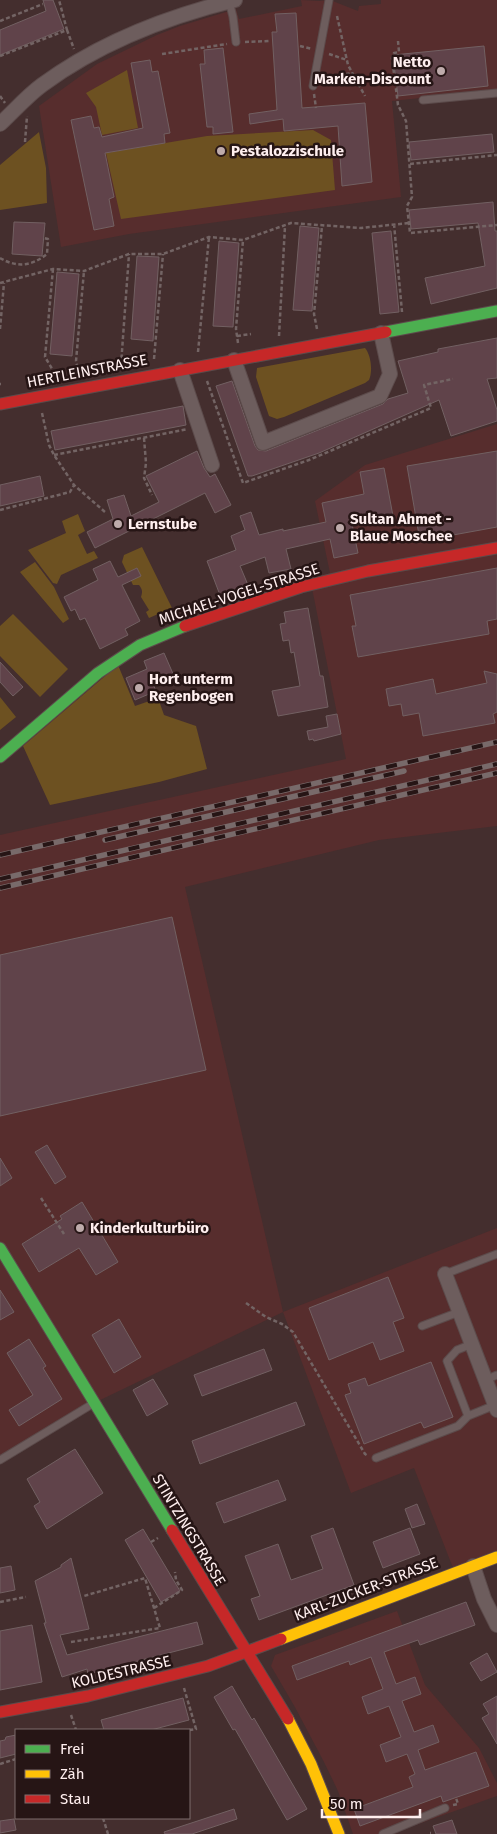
<svg xmlns="http://www.w3.org/2000/svg" width="497" height="1834" font-family="'Fira Sans',sans-serif">
<rect width="100%" height="100%" fill="#442e2e"/>
<path fill="#572d2d" d="M301,0L319,1L330,0L358,11L359,6L381,4V0H497V90L392,101L401,197L129,234L61,247L39,106L97,64L157,35L180,26L236,9L239,19L302,6Z
M497,424V826L379,840L185,887L283,1312L497,1228V1557L455,1573L414,1468L351,1493L283,1312L94,1403L0,1460V835L346,759L310,578L330,573L315,501L365,465Z
M397,1611L425,1685L479,1748L497,1783V1796L390,1834H353L338,1791L324,1762L296,1709L271,1666L275,1655Z"/>
<path fill="#6d5121" d="M127,70L138,128L102,135L96,107L86,93Z
M313,130L331,140L335,190L121,219L106,153L207,136Z
M39,132L46,168L47,203L0,210V165Z
M365,348C371,355 373,371 369,380L365,383L284,417L277,419L269,416L256,377L257,368Z
M78,514L85,531L78,535L87,554L94,551L98,558L61,575L57,584L53,583L28,550L66,533L62,521Z
M142,547L172,608L149,618L146,612L149,610L141,597C143,591 142,589 139,585H133L122,562L124,555Z
M35,562L54,587L69,619L63,623L20,572Z
M13,614L68,669L40,697L0,656V626Z
M118,665L135,706L158,698L164,715L196,726L207,769L159,782L50,805L23,746Z
M0,697L16,717L0,730Z"/>
<path fill="#60434a" stroke="#726062" d="M43,0H53L64,29L0,55V30L46,11Z
M296,13L302,108L365,103L372,182L342,186L338,126L284,131L283,119L250,124L249,114L277,110L272,32H277L275,14Z
M484,46L488,86L398,96L393,55Z
M223,48L233,132L213,134V127H207L200,64H205L204,50Z
M150,60L152,72L158,71L170,133L164,134L165,143L105,153L114,197L109,199L114,226L94,230L71,120L91,116L94,128L99,127L102,137L143,128L131,63Z
M492,134L494,152L411,160L409,142Z
M493,202L495,231H497V288L431,304L425,278L485,266L478,223L411,229L409,210Z
M14,222L45,223L42,256L12,254Z
M300,226L319,228L312,311L293,310Z
M391,231L399,312L380,314L372,233Z
M219,241L239,243L233,327L213,326Z
M137,256L159,257L153,341L131,339Z
M57,272L79,274L72,356L50,354Z
M497,338V378L487,379L497,410V421L451,436L439,400L319,453L252,476H248L216,386L232,381L255,446L258,450L266,451L383,404L388,399L408,393L398,361L438,352V349Z
M183,406L186,425L55,450L51,431Z
M197,451L204,468L210,477L215,474L231,505L215,513L205,493L95,548L87,532L113,519L107,500L124,495L131,516L159,502L146,476Z
M497,451V527L420,541L407,466Z
M384,468L393,516L352,524L358,553L334,558L330,539L286,549L291,569L269,573L265,557L240,566L248,585L220,595L207,561L236,550L231,536L245,530L240,516L251,512L259,535L283,529V531L326,522L322,503L364,494L360,472Z
M40,476L44,496L0,506V485Z
M110,561L118,577L137,568L141,576L122,585L140,621L125,629L128,635L100,649L85,618L80,620L75,609L71,611L64,597L98,580L93,569Z
M497,568V619L487,621L489,634L358,657L352,626H356L350,595Z
M308,608L320,676H323L328,707L278,716L272,691L300,686L294,652L291,653L289,640L283,641L280,624L286,623L284,612Z
M164,653L174,676L153,684L156,691L135,700L126,678L147,669L144,661Z
M0,662L23,687L13,696L0,682Z
M484,671L497,674V712L493,714L495,723L423,736L419,713L403,716L401,704L389,706L386,689L433,679L436,694L487,683Z
M337,714L341,734L314,741L313,739L309,740L307,731L328,727L326,716Z
M172,917L206,1070L0,1116V955Z
M47,1145L66,1177L55,1184L35,1152Z
M0,1158L12,1178L0,1186Z
M82,1202L118,1262L96,1275L79,1248L39,1272L22,1244L62,1219L60,1216Z
M388,1277L404,1318L393,1322L404,1351L380,1360L373,1342L329,1360L309,1308Z
M0,1290L14,1312L0,1320Z
M119,1319L141,1357L114,1373L92,1335Z
M29,1339L46,1366L43,1368L62,1399L19,1426L9,1410L33,1395L7,1353Z
M264,1349L272,1370L202,1396L194,1375Z
M431,1362L453,1417L424,1428L421,1422L364,1444L345,1395L351,1393L348,1384L365,1378L368,1386Z
M153,1379L168,1404L147,1416L133,1390Z
M296,1402L305,1425L200,1464L192,1441Z
M75,1449L103,1493L47,1529L34,1506L40,1502L27,1479Z
M278,1480L286,1500L224,1523L216,1503Z
M417,1504L425,1524L412,1528L405,1509Z
M333,1528L354,1585L259,1620L251,1599L260,1596L245,1556L278,1544L291,1580L323,1569L311,1536Z
M410,1528L420,1554L383,1568L373,1542Z
M143,1529L180,1591L161,1602L125,1540Z
M71,1558L89,1629L60,1635L67,1655L197,1622L203,1644L88,1674L87,1669L62,1677L44,1623H46L35,1581L61,1567V1565Z
M11,1566L15,1590L0,1593V1568Z
M466,1602L475,1625L420,1645L418,1640L384,1652L396,1684L415,1677L421,1694L402,1701L414,1732L433,1725L439,1742L418,1750L425,1770L476,1752L489,1786L443,1802L441,1796L360,1826L354,1809L413,1787L409,1777L415,1774L407,1754L386,1762L380,1745L401,1737L389,1706L368,1714L362,1697L383,1689L371,1657L350,1665L349,1661L297,1680L292,1666Z
M32,1625L42,1682L0,1690V1631Z
M487,1653L497,1672L481,1681L470,1663Z
M232,1686L252,1720L254,1718L307,1809L287,1820L235,1729L233,1730L214,1697Z
M497,1696V1744L482,1718L489,1714L483,1704Z
M183,1698L189,1720L151,1730H104L101,1720Z
M16,1735V1754L0,1758V1741L5,1740L6,1737Z
M234,1809L237,1819L192,1834H165L164,1832Z
M14,1819L16,1830L0,1833V1821Z
M452,1820L457,1834H436L433,1826Z"/>
<g fill="none" stroke-linecap="round" stroke-linejoin="round">
<defs>
<path id="lane" d="M229,1L233,17L236,42
M313,86L329,0
M423,100L497,93
M445,1274L497,1254
M422,1326L459,1312
M485,1380L497,1375
M468,1416L447,1361L457,1350L472,1344
M376,1458L458,1426L468,1416L495,1405
M0,1460L94,1403
M383,1834L445,1808"/>
<path id="street" d="M0,124C14,111 27,96 42,85C99,43 166,17 235,0
M234,360L263,443L380,396L390,374L381,333
M180,370L212,465
M445,1274L497,1410
M473,1566L484,1599L497,1625"/>
<path id="fast" d="M386,332L497,311
M0,757L98,673L140,645L185,626
M0,1248L172,1530"/>
<path id="slow" d="M281,1639L497,1557
M288,1719L311,1764L339,1834"/>
<path id="jam" d="M0,404L386,332
M185,626L301,587L368,571L497,548
M172,1530L288,1719
M0,1712L88,1696L208,1666L281,1639"/>
</defs>
<use href="#lane" stroke="#5c4b4b" stroke-width="9"/>
<use href="#street" stroke="#5c4b4b" stroke-width="16"/>
<use href="#fast" stroke="#5c4b4b" stroke-width="13"/>
<use href="#slow" stroke="#5c4b4b" stroke-width="13"/>
<use href="#jam" stroke="#5c4b4b" stroke-width="13"/>
<path stroke="#736464" stroke-width="2.5" stroke-dasharray="4 2.5" stroke-linecap="butt" d="M337,16L348,65L365,96
M0,21L43,4
M67,30L74,49
M398,41L399,52L394,53L392,58L398,105L406,121L412,197L407,206L410,233L497,225
M245,42L270,41
M300,46L312,49
M162,54L227,44
M329,54L347,60
M0,56L67,30L59,0
M322,84L336,76L352,73
M314,94L316,108
M0,96L5,103
M25,142L27,116
M410,164L497,155
M394,224L402,312
M0,258C17,268 32,266 47,254L48,239L44,238
M53,269L45,357L57,377
M0,283L53,269L84,271L129,254H163L209,237L243,240L291,223L361,228L409,223
M0,329L4,283
M317,329L314,314L322,226
M237,336L251,334
M279,336L285,226
M238,343L236,329L243,240
M198,352L209,237
M154,359L163,254
M121,365L129,254
M79,374L76,361L84,271
M207,381L243,483L309,460L431,408L424,385L453,379
M0,384H1
M42,413L49,445L54,455L74,485L105,512
M144,438L146,463L144,478L152,495
M54,455L188,429
M0,510L70,492L74,485
M41,1198L64,1234
M246,1303L266,1317L282,1324L293,1332L365,1454L368,1456
M151,1542L158,1538
M0,1602L26,1597
M154,1608L182,1590L176,1580L175,1572
M71,1642L160,1628L145,1578L84,1596
M184,1688L196,1729L189,1730
M71,1715L76,1730
M0,1764L16,1759
M453,1805L458,1804L456,1798
M103,1818L108,1834
M430,1833H431"/>
<use href="#lane" stroke="#6d5d5d" stroke-width="7"/>
<use href="#street" stroke="#6d5d5d" stroke-width="14"/>
<use href="#fast" stroke="#4caf50" stroke-width="11"/>
<use href="#slow" stroke="#ffc107" stroke-width="11"/>
<use href="#jam" stroke="#c62828" stroke-width="11"/>
<defs>
<path id="rail" d="M105,840L404,771
M0,855L497,742
M0,879L497,764
M0,888L497,773"/>
</defs>
<use href="#rail" stroke="#786a6a" stroke-width="5.5"/>
<use href="#rail" stroke="#261515" stroke-width="4" stroke-dasharray="11" stroke-linecap="butt"/>
</g>
<g fill="#beabab" stroke="#261515" stroke-width="2">
<circle cx="441" cy="71" r="5"/>
<circle cx="221" cy="151" r="5"/>
<circle cx="118" cy="524" r="5"/>
<circle cx="340" cy="528" r="5"/>
<circle cx="139" cy="688" r="5"/>
<circle cx="80" cy="1228" r="5"/>
</g>
<g text-anchor="middle" stroke-width="5" stroke-linejoin="round" paint-order="stroke">
<g font-size="15" font-weight="bold" fill="#ffefef" stroke="#261515" text-anchor="start">
<text x="431" y="67" text-anchor="end">Netto<tspan x="431" dy="17">Marken-Discount</tspan></text>
<text x="231" y="156">Pestalozzischule</text>
<text x="350" y="524">Sultan Ahmet -<tspan x="350" dy="17">Blaue Moschee</tspan></text>
<text x="128" y="529">Lernstube</text>
<text x="149" y="684">Hort unterm<tspan x="149" dy="17">Regenbogen</tspan></text>
<text x="90" y="1233">Kinderkulturbüro</text>
</g>
<g font-size="15" fill="#ffefef" stroke="#261515">
<text transform="translate(87 371) rotate(-11)" y="5">HERTLEINSTRASSE</text>
<text transform="translate(239 594) rotate(-18)" y="5">MICHAEL-VOGEL-STRASSE</text>
<text transform="translate(189 1530) rotate(59)" y="5">STINTZINGSTRASSE</text>
<text transform="translate(366 1589) rotate(-21)" y="5">KARL-ZUCKER-STRASSE</text>
<text transform="translate(121 1672) rotate(-13)" y="5">KOLDESTRASSE</text>
</g>
</g>
<rect x="15" y="1729" width="175" height="90" fill="#261515" stroke="#7d6c6c"/>
<rect x="25" y="1745" width="25" height="8" fill="#4caf50" stroke="#7d6c6c"/>
<text x="60" y="1754" font-size="15" fill="#ffefef">Frei</text>
<rect x="25" y="1770" width="25" height="8" fill="#ffc107" stroke="#7d6c6c"/>
<text x="60" y="1779" font-size="15" fill="#ffefef">Zäh</text>
<rect x="25" y="1795" width="25" height="8" fill="#c62828" stroke="#7d6c6c"/>
<text x="60" y="1804" font-size="15" fill="#ffefef">Stau</text>
<path d="M322 1809v8h98v-8" fill="none" stroke="#ffefef" stroke-width="2.5"/>
<text x="330" y="1809" font-size="15" fill="#ffefef" stroke="#261515" stroke-width="4" paint-order="stroke">50 m</text>
</svg>
